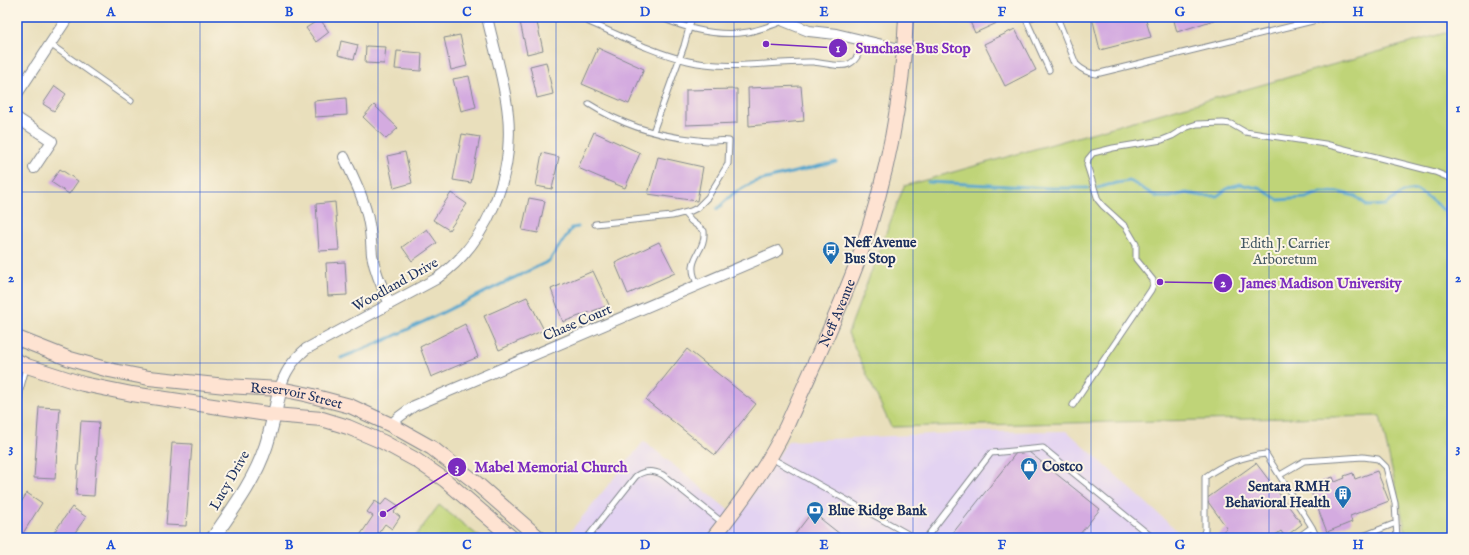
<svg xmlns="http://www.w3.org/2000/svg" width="1469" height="555" font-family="'IM FELL English',serif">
<rect width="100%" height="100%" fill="#fcf5e5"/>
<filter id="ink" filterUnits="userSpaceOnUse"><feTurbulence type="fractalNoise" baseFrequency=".025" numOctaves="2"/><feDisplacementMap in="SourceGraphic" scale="8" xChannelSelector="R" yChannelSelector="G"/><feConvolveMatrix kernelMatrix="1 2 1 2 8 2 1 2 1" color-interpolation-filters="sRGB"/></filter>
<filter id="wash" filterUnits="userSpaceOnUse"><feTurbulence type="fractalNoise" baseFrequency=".012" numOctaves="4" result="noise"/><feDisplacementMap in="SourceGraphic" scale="16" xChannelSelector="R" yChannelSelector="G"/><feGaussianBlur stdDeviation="0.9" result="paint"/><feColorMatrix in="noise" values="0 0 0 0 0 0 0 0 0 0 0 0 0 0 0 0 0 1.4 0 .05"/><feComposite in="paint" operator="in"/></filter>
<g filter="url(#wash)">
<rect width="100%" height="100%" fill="#e9dfbc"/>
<path fill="#e3d3f2" d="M1067,431L1185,538H565L644,441L737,517L788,441L974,432Z"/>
<path fill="#bfd478" stroke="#6d826b" d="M1452,31V535L1432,538H1407L1380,416L891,427L848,333L904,186Z
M439,505L481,538H414Z"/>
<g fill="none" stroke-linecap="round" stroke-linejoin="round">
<path stroke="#53a5ce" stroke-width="3" d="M928,182L1052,188H1088
M1097,188L1116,183L1130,181L1157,197H1170L1186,193L1203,196H1217L1230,187L1240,184L1262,189L1278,200L1306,198L1321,192H1338L1355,196L1368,206L1385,205L1403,192L1416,190L1430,199L1452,217
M717,209L734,193L754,182L836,162
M341,358L390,338L549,261L572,228L578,227"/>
</g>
<g id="blocks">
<path fill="#d4abe0" d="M968,17H1010L975,33Z
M1092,17H1145L1151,37L1100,50Z
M1173,17H1223L1177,32Z
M536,18L543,50L527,54L520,22Z
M320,19L329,32L316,42L306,28Z
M1015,29L1036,70L1005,86L984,44Z
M460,35L467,66L451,70L444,38Z
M341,41L358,45L354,59L338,55Z
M366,46L386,47L384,64L365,63Z
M598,48L644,69L629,104L582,84Z
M397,51L422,53L421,71L395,69Z
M546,62L553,94L537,98L530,66Z
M469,76L476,107L461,111L453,79Z
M55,86L66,94L54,111L43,104Z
M801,86L804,121L749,126L748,88Z
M737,89V123L686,125V90Z
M346,98L347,115L315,117L314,101Z
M374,105L398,128L386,139L363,117Z
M594,132L640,153L625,188L578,168Z
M462,134L480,137L471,183L453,180Z
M405,152L412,183L394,188L387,156Z
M542,153L559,157L552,189L536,186Z
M658,157L703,167L697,201L648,194Z
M60,169L78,181L69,194L51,182Z
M451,193L467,204L449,230L433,220Z
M529,198L545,201L538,233L522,230Z
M335,202L339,250L319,251L316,204Z
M427,229L437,243L412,261L402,247Z
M659,242L675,273L628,294L615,263Z
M345,262L347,295L328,296L326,263Z
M593,271L609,305L563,322L551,289Z
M527,297L544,330L499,350L484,316Z
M465,324L478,357L431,377L420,347Z
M687,349L756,404L715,455L646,400Z
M39,407L60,408L55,479L34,478Z
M81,421L99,422L94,496L76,495Z
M172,443L192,444L186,526L166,525Z
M1029,452L1100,509L1080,534L1086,538H949L1016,453Z
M1256,463L1302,524L1285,537L1281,531L1271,538H1215L1227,528L1206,499Z
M1377,471L1389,501L1350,516L1352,522L1327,532L1309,486L1333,477L1335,482L1345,478L1344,476L1353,473L1355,479Z
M27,493L42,503L20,538H17V509Z
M387,498L399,506L394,512L400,517L392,529L385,524L375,538H360L359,537L373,516L367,512L375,501L381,505Z
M72,507L86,517L71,538H50Z
M812,512L845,538H792Z"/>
</g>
</g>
<g filter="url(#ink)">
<use href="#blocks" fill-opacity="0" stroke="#82878d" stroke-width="1"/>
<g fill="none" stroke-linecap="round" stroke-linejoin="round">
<defs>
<path id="service" d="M660,17C687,29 719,37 748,32C760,30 772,25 784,21
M1025,17L1049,70
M1057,17L1076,64C1082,70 1087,73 1096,74L1329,17
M1027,19L1033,17
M589,22C621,36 654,53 688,61C730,71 772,61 813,62C823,63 841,68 849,64C859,59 860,50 861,41
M50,44L131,101
M589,104C619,123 654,135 690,139C697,140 704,141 711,141C718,141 723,140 729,141L728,164L708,197L697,208L691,211L672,216L595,224
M653,132L684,46L692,17
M684,213L691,221L704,231C706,254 683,258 698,285
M1073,405L1151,290L1153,285V280L1136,259V244L1126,227L1103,206L1098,200L1087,165L1088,159L1093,153L1113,148L1162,140L1172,136L1185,128L1197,124L1223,123L1231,124L1245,132L1325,144L1435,172L1452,179
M17,424L20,390L26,368
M771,458L915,538
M1280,475L1304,461L1363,457L1378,459L1386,467L1395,503L1397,538
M587,538L636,476C645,470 653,470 663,475L723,523
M926,538L991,453L1043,448L1153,538
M1202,538L1205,530V477C1223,464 1244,456 1266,454L1312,527L1317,538
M1297,538L1312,527
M1358,538L1396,523"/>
<path id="minor" d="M784,21L809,31L836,34L904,50
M17,94L68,17
M17,118L52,141L34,168
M344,157C354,179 365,200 369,224C371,234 371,244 372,255C375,272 382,288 390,304
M280,389C284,373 293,360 306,349L436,279C487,243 514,177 508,115C505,82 494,49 487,17
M391,425L399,417L414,406L778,251"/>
<path id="tertiary" d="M213,538C233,509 255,480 266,446C272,427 276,408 280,389"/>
<g id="secondary">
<path id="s1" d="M17,338L70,359L109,370L149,378L226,386L280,389L305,394L350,406L391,425L432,448L474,481L539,538"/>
<path d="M17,361L27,366L83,384L132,394L274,415L322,419L348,427L383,442L416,460L445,480L512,538"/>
<path id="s2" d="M713,538C741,502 768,466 787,425C812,368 839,313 860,255C887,178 903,98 906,17"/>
</g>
</defs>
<use href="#service" stroke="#82878d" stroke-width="7"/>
<use href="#minor" stroke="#82878d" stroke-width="12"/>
<use href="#tertiary" stroke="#82878d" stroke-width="15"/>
<use href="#secondary" stroke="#82878d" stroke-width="16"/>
<use href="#service" stroke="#fff" stroke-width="5"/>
<use href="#minor" stroke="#fff" stroke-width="10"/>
<use href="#tertiary" stroke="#fff" stroke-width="13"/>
<use href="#secondary" stroke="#fee3d2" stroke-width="14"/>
</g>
</g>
<path fill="none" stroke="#1d4ed8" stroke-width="1" stroke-opacity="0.55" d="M200,17V538M378,17V538M556,17V538M734,17V538M913,17V538M1091,17V538M1269,17V538M17,192H1452M17,363H1452"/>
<defs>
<symbol id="bus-pin" viewBox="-11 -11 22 30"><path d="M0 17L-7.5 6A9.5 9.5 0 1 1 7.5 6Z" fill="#1f6fb2" stroke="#fcf5e5"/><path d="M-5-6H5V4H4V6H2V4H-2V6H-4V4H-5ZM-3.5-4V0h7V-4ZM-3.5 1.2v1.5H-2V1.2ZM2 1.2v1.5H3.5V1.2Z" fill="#fff"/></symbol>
<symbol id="shop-pin" viewBox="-11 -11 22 30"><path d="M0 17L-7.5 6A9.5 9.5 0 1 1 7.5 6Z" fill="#1f6fb2" stroke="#fcf5e5"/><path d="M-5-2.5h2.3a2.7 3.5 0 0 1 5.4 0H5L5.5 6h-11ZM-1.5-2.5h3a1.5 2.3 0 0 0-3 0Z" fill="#fff"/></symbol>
<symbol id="building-pin" viewBox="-11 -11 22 30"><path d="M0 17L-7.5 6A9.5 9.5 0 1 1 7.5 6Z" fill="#1f6fb2" stroke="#fcf5e5"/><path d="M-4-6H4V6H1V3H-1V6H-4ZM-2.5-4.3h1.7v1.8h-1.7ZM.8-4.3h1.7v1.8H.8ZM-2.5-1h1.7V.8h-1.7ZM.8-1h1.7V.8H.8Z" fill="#fff"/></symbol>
<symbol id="bank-pin" viewBox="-11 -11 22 30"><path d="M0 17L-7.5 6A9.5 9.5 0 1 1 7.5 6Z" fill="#1f6fb2" stroke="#fcf5e5"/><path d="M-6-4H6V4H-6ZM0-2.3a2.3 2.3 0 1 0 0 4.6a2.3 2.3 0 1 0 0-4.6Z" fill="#fff"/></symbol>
</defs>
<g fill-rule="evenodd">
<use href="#bus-pin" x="821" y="240" width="20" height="27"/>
<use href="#shop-pin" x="1019" y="456" width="20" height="27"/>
<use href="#building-pin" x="1333" y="484" width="20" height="27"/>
<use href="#bank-pin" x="805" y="500" width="20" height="27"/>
</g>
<g text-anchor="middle" stroke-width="4" stroke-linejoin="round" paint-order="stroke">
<g font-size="14" font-weight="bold" fill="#1b2f5e" stroke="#fcf5e5" text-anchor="start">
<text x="844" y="247">Neff Avenue<tspan x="844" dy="16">Bus Stop</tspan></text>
<text x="1042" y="471">Costco</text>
<text x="1330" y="491" text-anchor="end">Sentara RMH<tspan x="1330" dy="16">Behavioral Health</tspan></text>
<text x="828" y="515">Blue Ridge Bank</text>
</g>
<g font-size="14" fill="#445864" stroke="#fcf5e5">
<text x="1285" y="248">Edith J. Carrier<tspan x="1285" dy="16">Arboretum</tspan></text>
</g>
<g font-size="14" fill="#1b2f5e" stroke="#fcf5e5">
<text transform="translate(395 284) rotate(-29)" y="5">Woodland Drive</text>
<text dy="5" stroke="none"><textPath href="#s2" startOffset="258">Neff Avenue</textPath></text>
<text transform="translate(577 322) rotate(-23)" y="5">Chase Court</text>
<text dy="5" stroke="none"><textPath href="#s1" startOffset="287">Reservoir Street</textPath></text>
<text transform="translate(229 480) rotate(-60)" y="5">Lucy Drive</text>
</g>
</g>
<path fill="none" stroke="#7b2cbf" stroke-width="1.5" d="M766 44L838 48M1160 282L1223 283M383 514L457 467"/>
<g fill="#7b2cbf" stroke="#fcf5e5" stroke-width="1.5">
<circle cx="766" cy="44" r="4"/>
<circle cx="1160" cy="282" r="4"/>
<circle cx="383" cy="514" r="4"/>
<circle cx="838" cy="48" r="10"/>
<circle cx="1223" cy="283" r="10"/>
<circle cx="457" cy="467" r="10"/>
</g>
<g font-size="12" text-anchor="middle" font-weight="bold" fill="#fff">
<text x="838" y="52">1</text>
<text x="1223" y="287">2</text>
<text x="457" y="471">3</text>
</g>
<g font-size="15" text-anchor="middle" font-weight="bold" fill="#7b2cbf" stroke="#fcf5e5" stroke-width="4" stroke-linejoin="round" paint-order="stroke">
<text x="913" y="53">Sunchase Bus Stop</text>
<text x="1321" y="288">James Madison University</text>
<text x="551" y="472">Mabel Memorial Church</text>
</g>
<rect width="1469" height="555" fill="none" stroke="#fcf5e5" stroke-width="44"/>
<rect x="22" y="22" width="1425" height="511" fill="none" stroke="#1d4ed8" stroke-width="1.5"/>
<g font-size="13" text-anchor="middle" font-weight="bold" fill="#1d4ed8">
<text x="111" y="16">A</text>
<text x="289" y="16">B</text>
<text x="467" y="16">C</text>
<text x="645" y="16">D</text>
<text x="824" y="16">E</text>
<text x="1002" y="16">F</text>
<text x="1180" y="16">G</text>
<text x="1358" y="16">H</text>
<text x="11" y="112">1</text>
<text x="1458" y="112">1</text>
<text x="11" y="282">2</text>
<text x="1458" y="282">2</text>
<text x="11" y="452">3</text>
<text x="1458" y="452">3</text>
<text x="111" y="549">A</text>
<text x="289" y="549">B</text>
<text x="467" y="549">C</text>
<text x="645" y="549">D</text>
<text x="824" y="549">E</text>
<text x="1002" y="549">F</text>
<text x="1180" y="549">G</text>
<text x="1358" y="549">H</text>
</g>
</svg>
